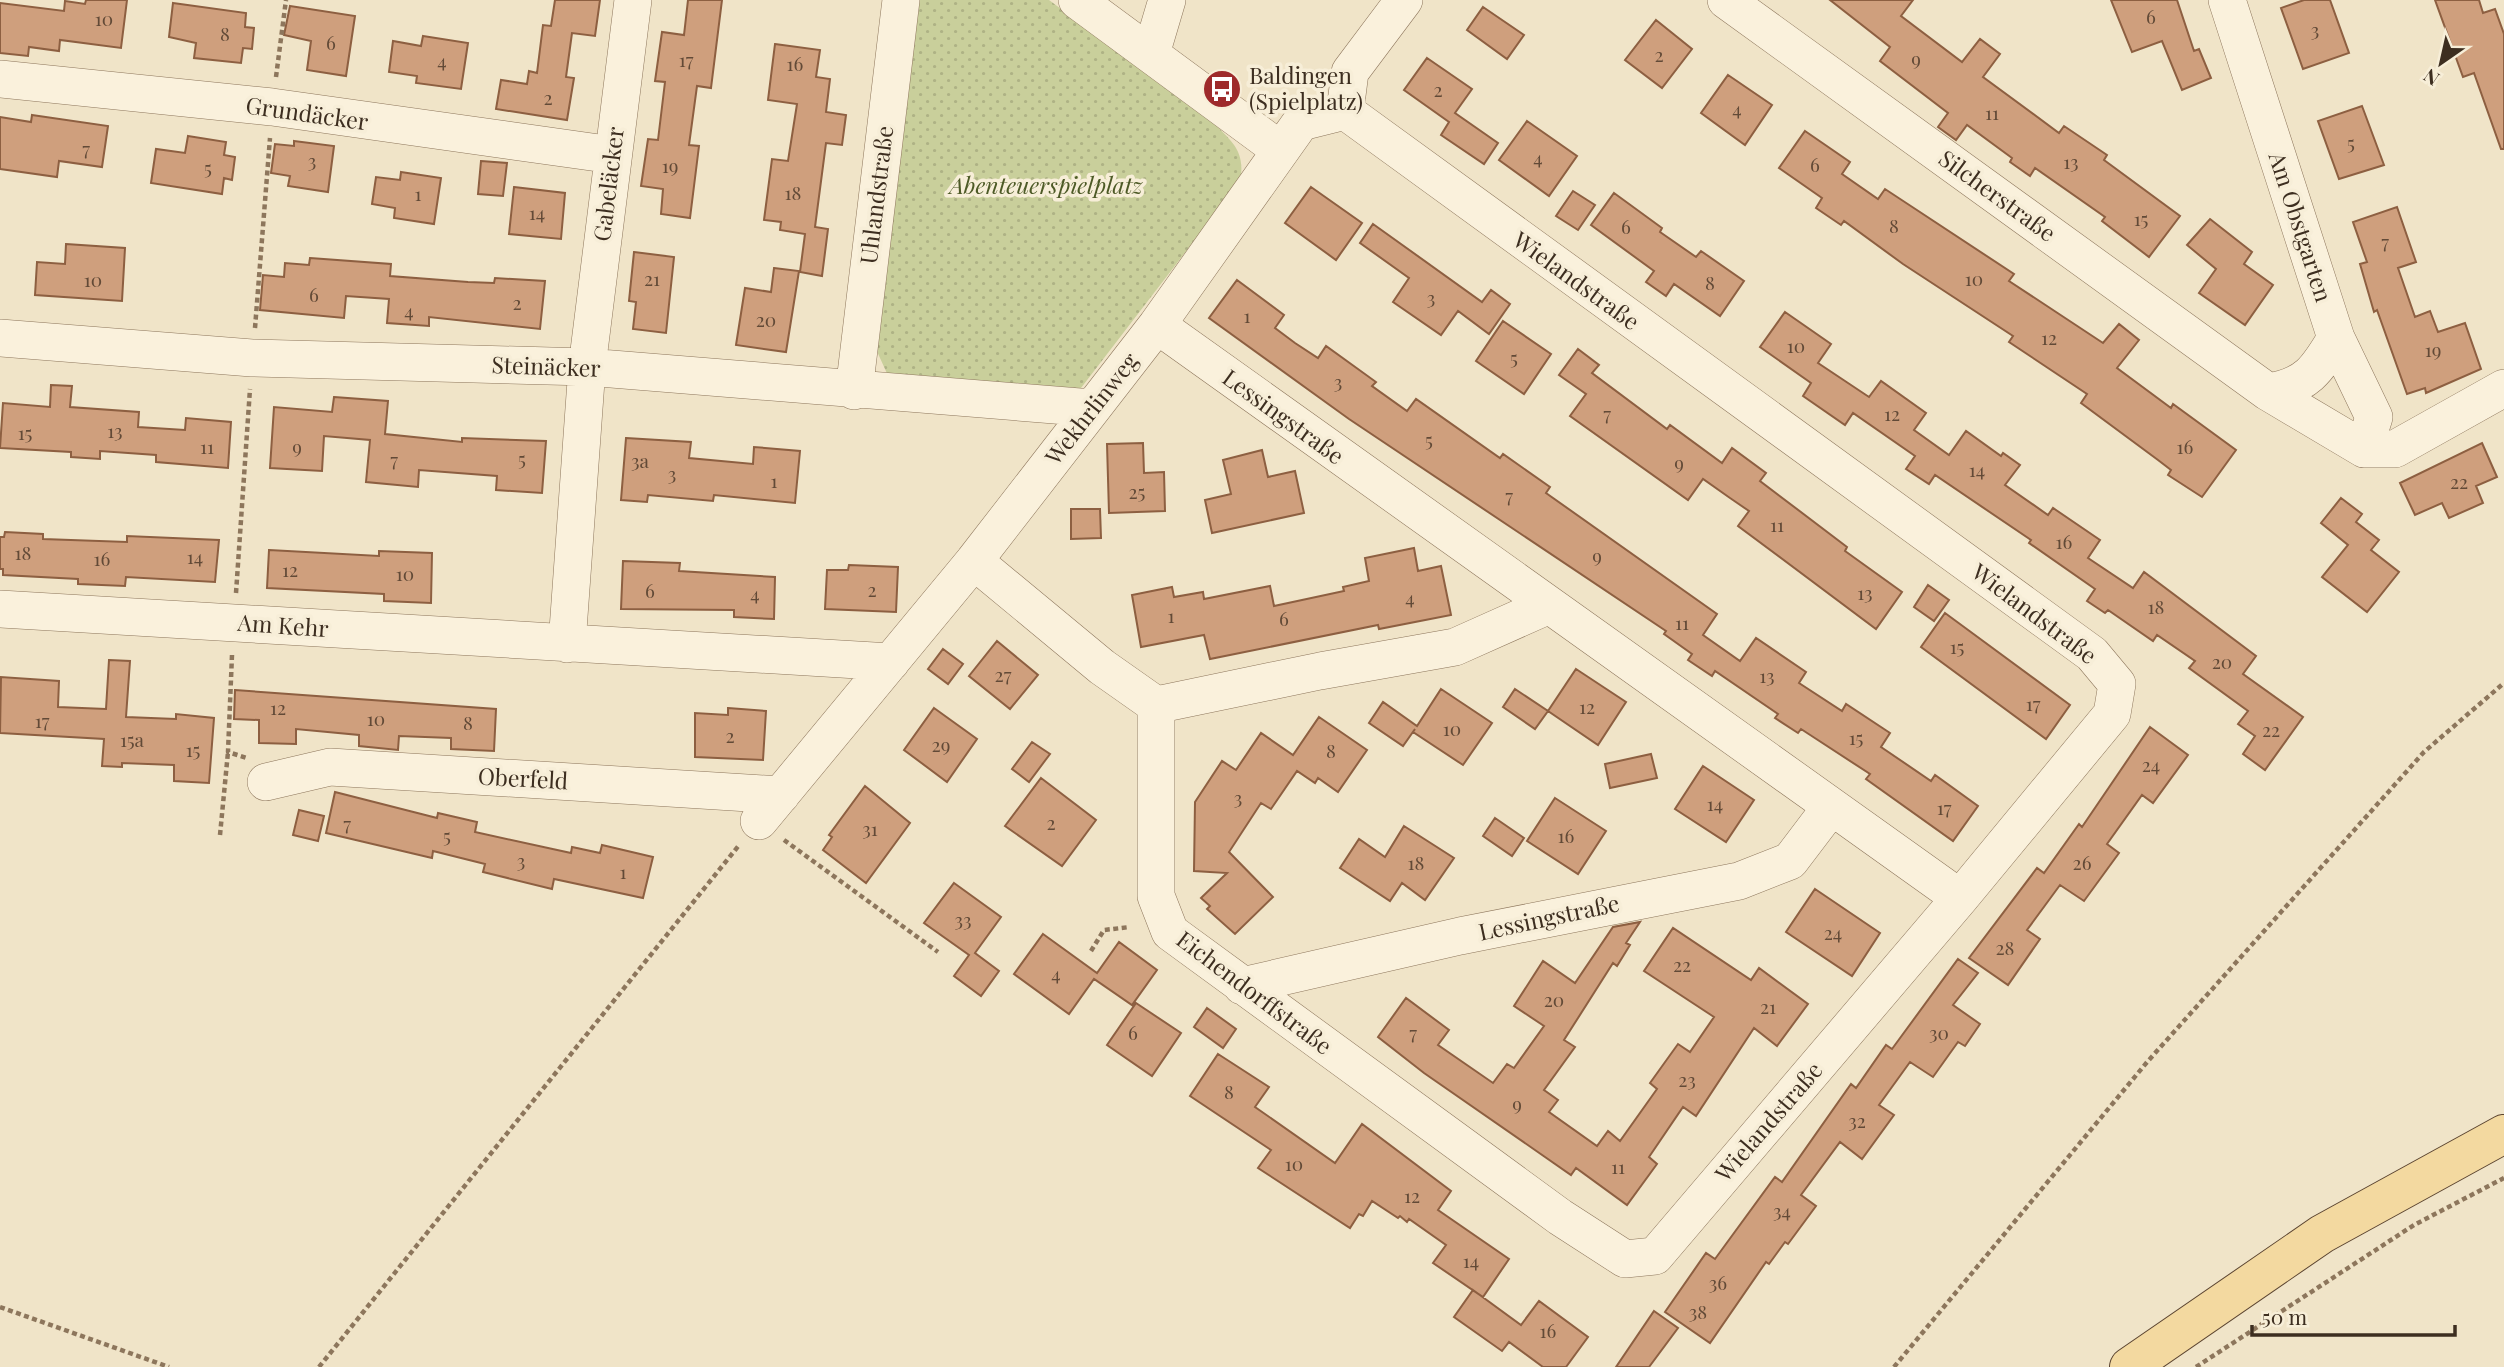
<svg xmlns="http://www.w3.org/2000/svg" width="2504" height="1367" font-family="'Playfair Display',serif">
<defs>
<pattern id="park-dots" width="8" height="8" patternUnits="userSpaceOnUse" patternTransform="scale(1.75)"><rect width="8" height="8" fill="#c9cf9b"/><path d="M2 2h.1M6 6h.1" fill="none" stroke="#aeb285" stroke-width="1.8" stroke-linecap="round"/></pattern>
</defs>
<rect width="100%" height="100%" fill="#f0e4c8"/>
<path fill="url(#park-dots)" d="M917,0H1049L1213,122C1232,142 1246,151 1240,181L1081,388L890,380L875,347Z"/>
<path fill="#cf9f7d" stroke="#8d5f41" stroke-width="2" d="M86,0H127L121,48L60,40L59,51L29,47L28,56L0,53V3L64,11L65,1L85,4Z
M555,0H600L595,36L572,33L566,77L574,78L567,120L496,109L501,80L527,84L529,71L537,73L543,25L551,26Z
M688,0H722L711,88L697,86L689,145L699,146L690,218L661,214L663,189L641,186L648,139L658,140L665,82L655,81L662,32L684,35Z
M1830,0H1913L1901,16L1962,62L1980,39L2000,54L1983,77L2059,133L2064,126L2107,155L2104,160L2180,216L2149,257L2102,221L2105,217L2035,168L2030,176L2010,162L2012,158L1967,125L1956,140L1938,127L1948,113L1880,61L1890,47Z
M2111,0H2177L2194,51L2199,49L2211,78L2182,90L2162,41L2132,52Z
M2304,0H2330L2349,53L2303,69L2281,8Z
M2435,0H2479L2483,13L2495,9L2504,34V149H2501L2474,73L2463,77Z
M173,3L246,13L245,27L254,28L252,49L243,48L241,63L194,58L196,43L169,37Z
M290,6L355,16L346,76L307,70L311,41L284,35Z
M1483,7L1524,35L1507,59L1467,30Z
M1656,20L1692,49L1662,88L1625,60Z
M423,36L468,43L461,89L416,83L417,76L389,72L393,41L421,46Z
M775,44L820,50L816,77L830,79L826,112L846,115L842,145L826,143L815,227L828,229L822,276L800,272L805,234L780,230L781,222L764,220L772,159L788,161L797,104L768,100Z
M1427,58L1472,89L1455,113L1498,143L1484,164L1441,135L1449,122L1404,90Z
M1728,75L1772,105L1745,145L1701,113Z
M2362,106L2384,165L2339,179L2318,121Z
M32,115L108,126L102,167L59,161L57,177L0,169V117L31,122Z
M1527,121L1577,156L1549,196L1499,160Z
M1805,131L1850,162L1842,174L1878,199L1885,189L2014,274L2009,281L2103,343L2119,324L2139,340L2117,368L2171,408L2173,404L2236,450L2202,497L2168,475L2171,470L2158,460L2081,403L2087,394L2009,342L2013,336L1903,264L1844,221L1841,225L1816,208L1822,198L1779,168Z
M188,136L226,142L224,155L235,157L232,180L224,178L222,194L151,183L156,149L185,153Z
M294,141L334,146L328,192L288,186L290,176L271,173L275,144L294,146Z
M481,161L507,163L503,196L478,194Z
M401,172L441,178L434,224L394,218L395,208L372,204L376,177L400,180Z
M514,187L565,193L561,239L509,234Z
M1311,187L1362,223L1336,260L1285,223Z
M1573,191L1595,205L1578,230L1556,216Z
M1614,193L1662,228L1660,232L1696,257L1701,251L1744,281L1720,316L1674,284L1666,296L1646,282L1654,271L1591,225Z
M2397,207L2416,262L2398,268L2415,317L2430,311L2438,332L2465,323L2481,369L2426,393L2425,388L2407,394L2377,310L2374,312L2360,264L2367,262L2353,222Z
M2210,219L2252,252L2244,264L2273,285L2245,325L2199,293L2216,269L2187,245Z
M1373,224L1482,302L1491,290L1510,304L1489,334L1458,311L1441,335L1393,302L1409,278L1360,243Z
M66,244L125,248L122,301L35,295L37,262L65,264Z
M634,252L674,257L666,333L633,329L636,302L629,301Z
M310,258L391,264L390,276L468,282L494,283L495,278L545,281L540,329L429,317V326L387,323L389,299L346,296L344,318L260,310L263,275L284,277L285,263L309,265Z
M774,268L799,271L786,352L736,345L745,288L771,292Z
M1237,280L1284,315L1275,328L1295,343L1318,358L1326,346L1376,382L1372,386L1407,411L1416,399L1500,458L1503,454L1550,487L1546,493L1717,614L1703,635L1740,661L1756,638L1806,672L1799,683L1842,711L1846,704L1890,733L1881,747L1931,781L1935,775L1978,806L1953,841L1866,779L1870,774L1801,729L1798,733L1775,718L1778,714L1715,671L1712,676L1688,660L1692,654L1664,634L1666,631L1349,419L1209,318Z
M1785,312L1831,344L1818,363L1869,397L1881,381L1926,413L1914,430L1949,455L1966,431L2001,456L2003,453L2020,465L2005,485L2048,515L2053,508L2100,540L2088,558L2133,588L2144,572L2256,656L2243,674L2303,717L2265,770L2243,754L2255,736L2238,724L2248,711L2189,668L2195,661L2157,635L2153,641L2108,610L2105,613L2087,601L2095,589L2029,543L2031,540L1935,475L1929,484L1906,469L1915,456L1853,413L1845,425L1803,396L1811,383L1760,347Z
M1503,321L1551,354L1524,394L1476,361Z
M1578,349L1599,365L1592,373L1667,429L1670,425L1722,463L1732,448L1766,473L1760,481L1847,547L1845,551L1902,592L1876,629L1738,526L1749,511L1730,498L1703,479L1688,500L1570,416L1586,394L1559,375Z
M51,385L72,386L70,407L139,412L138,427L185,430L186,418L231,422L228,468L156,462V455L100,451V459L71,457V452L0,448L3,403L50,407Z
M334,397L388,401L385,434L462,442V438L546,441L542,493L496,490L497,476L419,470L418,487L366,482L370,440L324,436L322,471L270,468L274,407L332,412Z
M626,438L691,442L689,458L753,464L754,447L800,451L795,503L714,495L713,501L648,495L647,502L621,500Z
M1143,443L1144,473L1164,472L1165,511L1109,513L1107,444Z
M2482,443L2497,477L2476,486L2483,503L2449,518L2442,503L2415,515L2400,483Z
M1262,450L1268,477L1295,471L1304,513L1212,533L1205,500L1231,494L1223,460Z
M2341,498L2362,514L2356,522L2379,540L2371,550L2399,572L2367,612L2322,577L2348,545L2321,523Z
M1071,509H1100L1101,538L1071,539Z
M5,532L43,534V539L127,542V536L219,540L215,582L126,577L125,586L78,584V579L3,575V569H0V537H4Z
M1414,548L1418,571L1441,566L1451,615L1379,629L1378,625L1210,659L1204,635L1141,647L1132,595L1172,587L1174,597L1203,592L1204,599L1270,586L1274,606L1344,591L1343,587L1369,581L1365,558Z
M269,550L379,556V551L432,553L431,603L384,601V594L267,588Z
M623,561L680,563L679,571L775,577L774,619L734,617V610L621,609Z
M849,565L898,567L896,612L825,609L827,570H848Z
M1928,585L1949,600L1934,621L1914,607Z
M1945,613L2070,705L2046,739L1921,647Z
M997,641L1038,675L1010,709L969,676Z
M943,649L963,664L948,684L928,669Z
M109,660L130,661L126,717L176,719V714L214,718L209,783L174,781V765L122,763V767L102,766L104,739L0,733L1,677L59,681L58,707L106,709Z
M1576,669L1626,702L1598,745L1548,711Z
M1441,689L1492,723L1463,765L1413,732L1415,729L1403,746L1369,723L1383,702L1417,726Z
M1515,689L1548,711L1535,729L1503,707Z
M235,690L496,709L494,751L451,749V738L399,736L398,750L359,746V735L296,729V744L259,743V720L234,719Z
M728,708L766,711L763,760L695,757V713L728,715Z
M934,708L977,739L947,782L904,750Z
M1319,717L1367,750L1338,792L1318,778L1315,783L1297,771L1271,809L1261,803L1229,852L1273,897L1235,934L1207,909L1210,906L1201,898L1227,873L1194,871L1195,802L1222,761L1236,770L1261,733L1293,755Z
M2150,727L2188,755L2153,803L2142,795L2107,844L2119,853L2084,901L2060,885L2027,930L2040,939L2008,985L1969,958L2037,868L2044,873L2079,824L2082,827Z
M1032,742L1050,754L1029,782L1012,769Z
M1651,754L1657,778L1610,788L1605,764Z
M1703,766L1754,800L1726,842L1675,809Z
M1041,778L1096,820L1062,866L1005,826Z
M865,786L910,823L866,883L823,850L832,837L829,835Z
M335,792L437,818L438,813L477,822L475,832L571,853L572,847L600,853L602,845L653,857L643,898L554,879L552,889L483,872L485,864L433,851L432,858L326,833Z
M1555,798L1606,831L1578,874L1527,841Z
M299,810L324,816L318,841L293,835Z
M1495,818L1524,838L1512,856L1483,836Z
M1404,826L1454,858L1425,900L1402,883L1390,901L1340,868L1359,839L1385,857Z
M954,883L1001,917L975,953L999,971L981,996L954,976L969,955L924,923Z
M1815,889L1880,933L1852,976L1786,932Z
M1640,922L1626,943L1630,945L1617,966L1613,963L1564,1040L1575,1047L1544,1090L1558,1100L1549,1112L1597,1146L1608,1131L1620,1141L1657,1089L1650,1083L1678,1044L1690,1052L1714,1017L1644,971L1673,928L1751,980L1759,968L1808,1004L1777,1046L1754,1028L1696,1116L1683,1107L1649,1157L1657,1164L1627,1205L1576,1168L1571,1175L1424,1073L1378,1037L1406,998L1449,1030L1438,1045L1493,1083L1507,1064L1514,1068L1544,1026L1514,1006L1543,961L1575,983L1613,927Z
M1043,934L1097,973L1119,942L1157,970L1132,1005L1094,979L1069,1014L1014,974Z
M1958,959L1978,973L1953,1005L1980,1024L1965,1046L1958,1042L1933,1077L1910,1062L1879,1105L1894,1115L1862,1159L1840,1142L1801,1195L1816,1206L1788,1244L1785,1242L1769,1264L1766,1262L1710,1343L1665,1312L1706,1253L1715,1259L1775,1177L1782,1182L1851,1084L1856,1088L1886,1045L1892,1049Z
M1136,1003L1181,1033L1152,1076L1107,1045Z
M1207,1008L1236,1029L1223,1048L1194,1027Z
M1218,1054L1269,1087L1255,1107L1335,1163L1362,1124L1451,1191L1438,1210L1509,1259L1483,1297L1433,1263L1446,1245L1409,1219L1407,1222L1400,1216L1398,1218L1372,1201L1363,1216L1359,1214L1350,1228L1258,1168L1271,1150L1190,1096Z
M1473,1290L1521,1325L1539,1301L1588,1337L1566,1367H1543L1509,1342L1502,1351L1454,1317Z
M1654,1311L1678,1328L1649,1367H1616Z"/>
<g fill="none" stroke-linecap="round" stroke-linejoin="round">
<defs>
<path id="minor" d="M1077,0L1279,149
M1726,0L2268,392L2364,449H2395L2504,388
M2227,0L2336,338L2374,417L2364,449
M1151,54L1167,0
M0,79L272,107L613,155
M1157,325L1960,898
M0,338L252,358L587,367L1092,408
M854,391L901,0
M2268,392C2307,386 2317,370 2336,338
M974,561L1102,667L1156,705V896L1170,932L1560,1217L1625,1259L1655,1256L1960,898L2112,714L2117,684L2092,654L1345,111
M0,609L891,662
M567,644L587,367L633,0
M1156,705L1320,671L1455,647L1547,606
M266,782L330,767L781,795
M759,821L974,561L1157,325L1301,122L1345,111L1350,72L1404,0
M1242,986L1460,936L1739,881L1790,861L1831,807"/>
<path id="major" d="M2129,1367L2322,1234L2504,1134"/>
</defs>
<use href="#minor" stroke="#8d765c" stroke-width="38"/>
<use href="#major" stroke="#5b4430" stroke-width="40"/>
<path stroke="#8d765c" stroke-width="4.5" stroke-dasharray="5 3.5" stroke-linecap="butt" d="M276,77L286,0
M255,328L270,138
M236,593L250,389
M232,655L228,752L247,758
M220,835L228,752
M784,840L938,952
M1091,951L1104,930L1130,927
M0,1307L169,1367
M319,1367L740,844
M1894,1367L2148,1061L2424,752L2504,683
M2196,1367L2414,1225L2504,1178"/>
<use href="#minor" stroke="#faf1dc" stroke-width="37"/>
<use href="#major" stroke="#f3d9a0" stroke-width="38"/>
</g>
<defs>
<symbol id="bus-disc" viewBox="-11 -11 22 22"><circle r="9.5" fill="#9e2a2b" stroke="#f7eed8"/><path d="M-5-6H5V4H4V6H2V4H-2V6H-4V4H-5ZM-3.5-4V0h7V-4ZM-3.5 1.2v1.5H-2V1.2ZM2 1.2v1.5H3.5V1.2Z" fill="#fff"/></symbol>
</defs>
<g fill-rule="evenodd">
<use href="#bus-disc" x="1200" y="67" width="44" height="44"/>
</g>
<g text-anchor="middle" stroke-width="7" stroke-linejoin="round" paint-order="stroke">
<g font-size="19" fill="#624a37">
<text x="2151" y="24">6</text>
<text x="104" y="26">10</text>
<text x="2315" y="37">3</text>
<text x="225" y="41">8</text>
<text x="331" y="50">6</text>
<text x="1659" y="62">2</text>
<text x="1916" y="66">9</text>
<text x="686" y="67">17</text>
<text x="442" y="68">4</text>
<text x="795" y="71">16</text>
<text x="1438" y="97">2</text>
<text x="548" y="105">2</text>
<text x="1737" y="116">4</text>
<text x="1992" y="120">11</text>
<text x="2351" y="150">5</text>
<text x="86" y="156">7</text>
<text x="1538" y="165">4</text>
<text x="312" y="168">3</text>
<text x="2071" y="169">13</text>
<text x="1815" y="172">6</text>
<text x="670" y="173">19</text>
<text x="208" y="175">5</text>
<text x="793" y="200">18</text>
<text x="418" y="201">1</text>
<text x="537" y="220">14</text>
<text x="2141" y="226">15</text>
<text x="1894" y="233">8</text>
<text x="1626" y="234">6</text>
<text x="2385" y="249">7</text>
<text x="652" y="286">21</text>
<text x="1974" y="286">10</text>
<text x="93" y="287">10</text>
<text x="1710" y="290">8</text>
<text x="314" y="302">6</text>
<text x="1431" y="305">3</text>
<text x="517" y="310">2</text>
<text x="409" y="318">4</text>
<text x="1247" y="323">1</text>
<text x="766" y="327">20</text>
<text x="2049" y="345">12</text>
<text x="1796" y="353">10</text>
<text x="2433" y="357">19</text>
<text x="1514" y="365">5</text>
<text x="1338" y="389">3</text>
<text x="1607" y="421">7</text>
<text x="1892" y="421">12</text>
<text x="115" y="438">13</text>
<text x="25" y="440">15</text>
<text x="1429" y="447">5</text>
<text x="207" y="454">11</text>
<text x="297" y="454">9</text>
<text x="2185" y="454">16</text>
<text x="522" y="466">5</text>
<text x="394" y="467">7</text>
<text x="640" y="468">3a</text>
<text x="1679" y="470">9</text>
<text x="1977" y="477">14</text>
<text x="672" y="481">3</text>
<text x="774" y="488">1</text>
<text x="2459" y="489">22</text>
<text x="1137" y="499">25</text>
<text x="1509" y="503">7</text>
<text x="1777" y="532">11</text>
<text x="2064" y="549">16</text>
<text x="23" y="560">18</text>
<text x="1597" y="563">9</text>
<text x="195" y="564">14</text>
<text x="102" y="566">16</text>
<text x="290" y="577">12</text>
<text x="405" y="581">10</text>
<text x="872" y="597">2</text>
<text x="650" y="598">6</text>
<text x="1865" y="600">13</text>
<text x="755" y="601">4</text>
<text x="1410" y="605">4</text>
<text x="2156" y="614">18</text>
<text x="1171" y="623">1</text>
<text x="1284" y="626">6</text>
<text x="1682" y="630">11</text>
<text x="1957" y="654">15</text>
<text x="2222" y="669">20</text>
<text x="1003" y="682">27</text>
<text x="1767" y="683">13</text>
<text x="2033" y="711">17</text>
<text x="1587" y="714">12</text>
<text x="278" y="715">12</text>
<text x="376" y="726">10</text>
<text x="42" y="728">17</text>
<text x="468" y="730">8</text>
<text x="1452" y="736">10</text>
<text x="2271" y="737">22</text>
<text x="730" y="743">2</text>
<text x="1856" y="745">15</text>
<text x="132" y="747">15a</text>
<text x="941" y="752">29</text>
<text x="193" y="757">15</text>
<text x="1331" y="758">8</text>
<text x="2151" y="772">24</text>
<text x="1238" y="805">3</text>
<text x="1715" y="811">14</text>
<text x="1944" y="815">17</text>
<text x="1051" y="830">2</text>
<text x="347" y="831">7</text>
<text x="870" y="836">31</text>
<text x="447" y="843">5</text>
<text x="1566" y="843">16</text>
<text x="521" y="868">3</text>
<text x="1416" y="870">18</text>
<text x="2082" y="870">26</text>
<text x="623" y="879">1</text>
<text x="963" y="927">33</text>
<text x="1833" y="940">24</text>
<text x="2005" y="955">28</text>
<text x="1682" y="972">22</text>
<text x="1056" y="981">4</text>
<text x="1554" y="1007">20</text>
<text x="1768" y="1014">21</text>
<text x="1133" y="1040">6</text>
<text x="1413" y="1040">7</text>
<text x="1939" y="1040">30</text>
<text x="1687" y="1087">23</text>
<text x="1229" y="1099">8</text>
<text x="1517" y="1111">9</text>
<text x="1857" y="1128">32</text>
<text x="1294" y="1171">10</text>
<text x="1618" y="1174">11</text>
<text x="1412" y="1203">12</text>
<text x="1782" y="1218">34</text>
<text x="1471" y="1268">14</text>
<text x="1718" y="1290">36</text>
<text x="1698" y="1319">38</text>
<text x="1548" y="1338">16</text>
</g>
<g font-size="23" fill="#3d2e20" stroke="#f7eed8" text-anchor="start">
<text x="1249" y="84">Baldingen<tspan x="1249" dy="26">(Spielplatz)</tspan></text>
</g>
<g font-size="23" fill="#3d2e20" stroke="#f7eed8">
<text transform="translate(307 114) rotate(8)" y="8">Grundäcker</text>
<text transform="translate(609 184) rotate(-83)" y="8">Gabeläcker</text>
<text transform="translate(877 195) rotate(-83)" y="8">Uhlandstraße</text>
<text transform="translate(1997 196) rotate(36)" y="8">Silcherstraße</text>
<text transform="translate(2300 227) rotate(72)" y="8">Am Obstgarten</text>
<text transform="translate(1576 281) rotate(36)" y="8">Wielandstraße</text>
<text transform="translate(546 367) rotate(2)" y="8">Steinäcker</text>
<text transform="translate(1092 409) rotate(-52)" y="8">Wekhrlinweg</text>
<text transform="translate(1283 417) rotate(36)" y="8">Lessingstraße</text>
<text transform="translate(2034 614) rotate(37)" y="8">Wielandstraße</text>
<text transform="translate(283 626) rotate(4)" y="8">Am Kehr</text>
<text transform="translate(523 779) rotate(3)" y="8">Oberfeld</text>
<text transform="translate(1549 918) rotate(-12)" y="8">Lessingstraße</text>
<text transform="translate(1254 993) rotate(37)" y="8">Eichendorffstraße</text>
<text transform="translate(1769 1122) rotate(-49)" y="8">Wielandstraße</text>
</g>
<g font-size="23" font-style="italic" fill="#4d5a26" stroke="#f7eed8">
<text x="1046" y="194">Abenteuerspielplatz</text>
</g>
</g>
<g transform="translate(2441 63) rotate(214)" stroke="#f7eed8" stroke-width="5" paint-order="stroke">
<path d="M0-5L12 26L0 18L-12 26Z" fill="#3d2e20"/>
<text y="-10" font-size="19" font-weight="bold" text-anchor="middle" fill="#3d2e20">N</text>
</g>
<path d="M2252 1325v10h203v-10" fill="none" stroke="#3d2e20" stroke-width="3.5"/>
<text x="2262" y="1325" font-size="21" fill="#3d2e20" stroke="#f7eed8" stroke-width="5" paint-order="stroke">50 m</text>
</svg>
